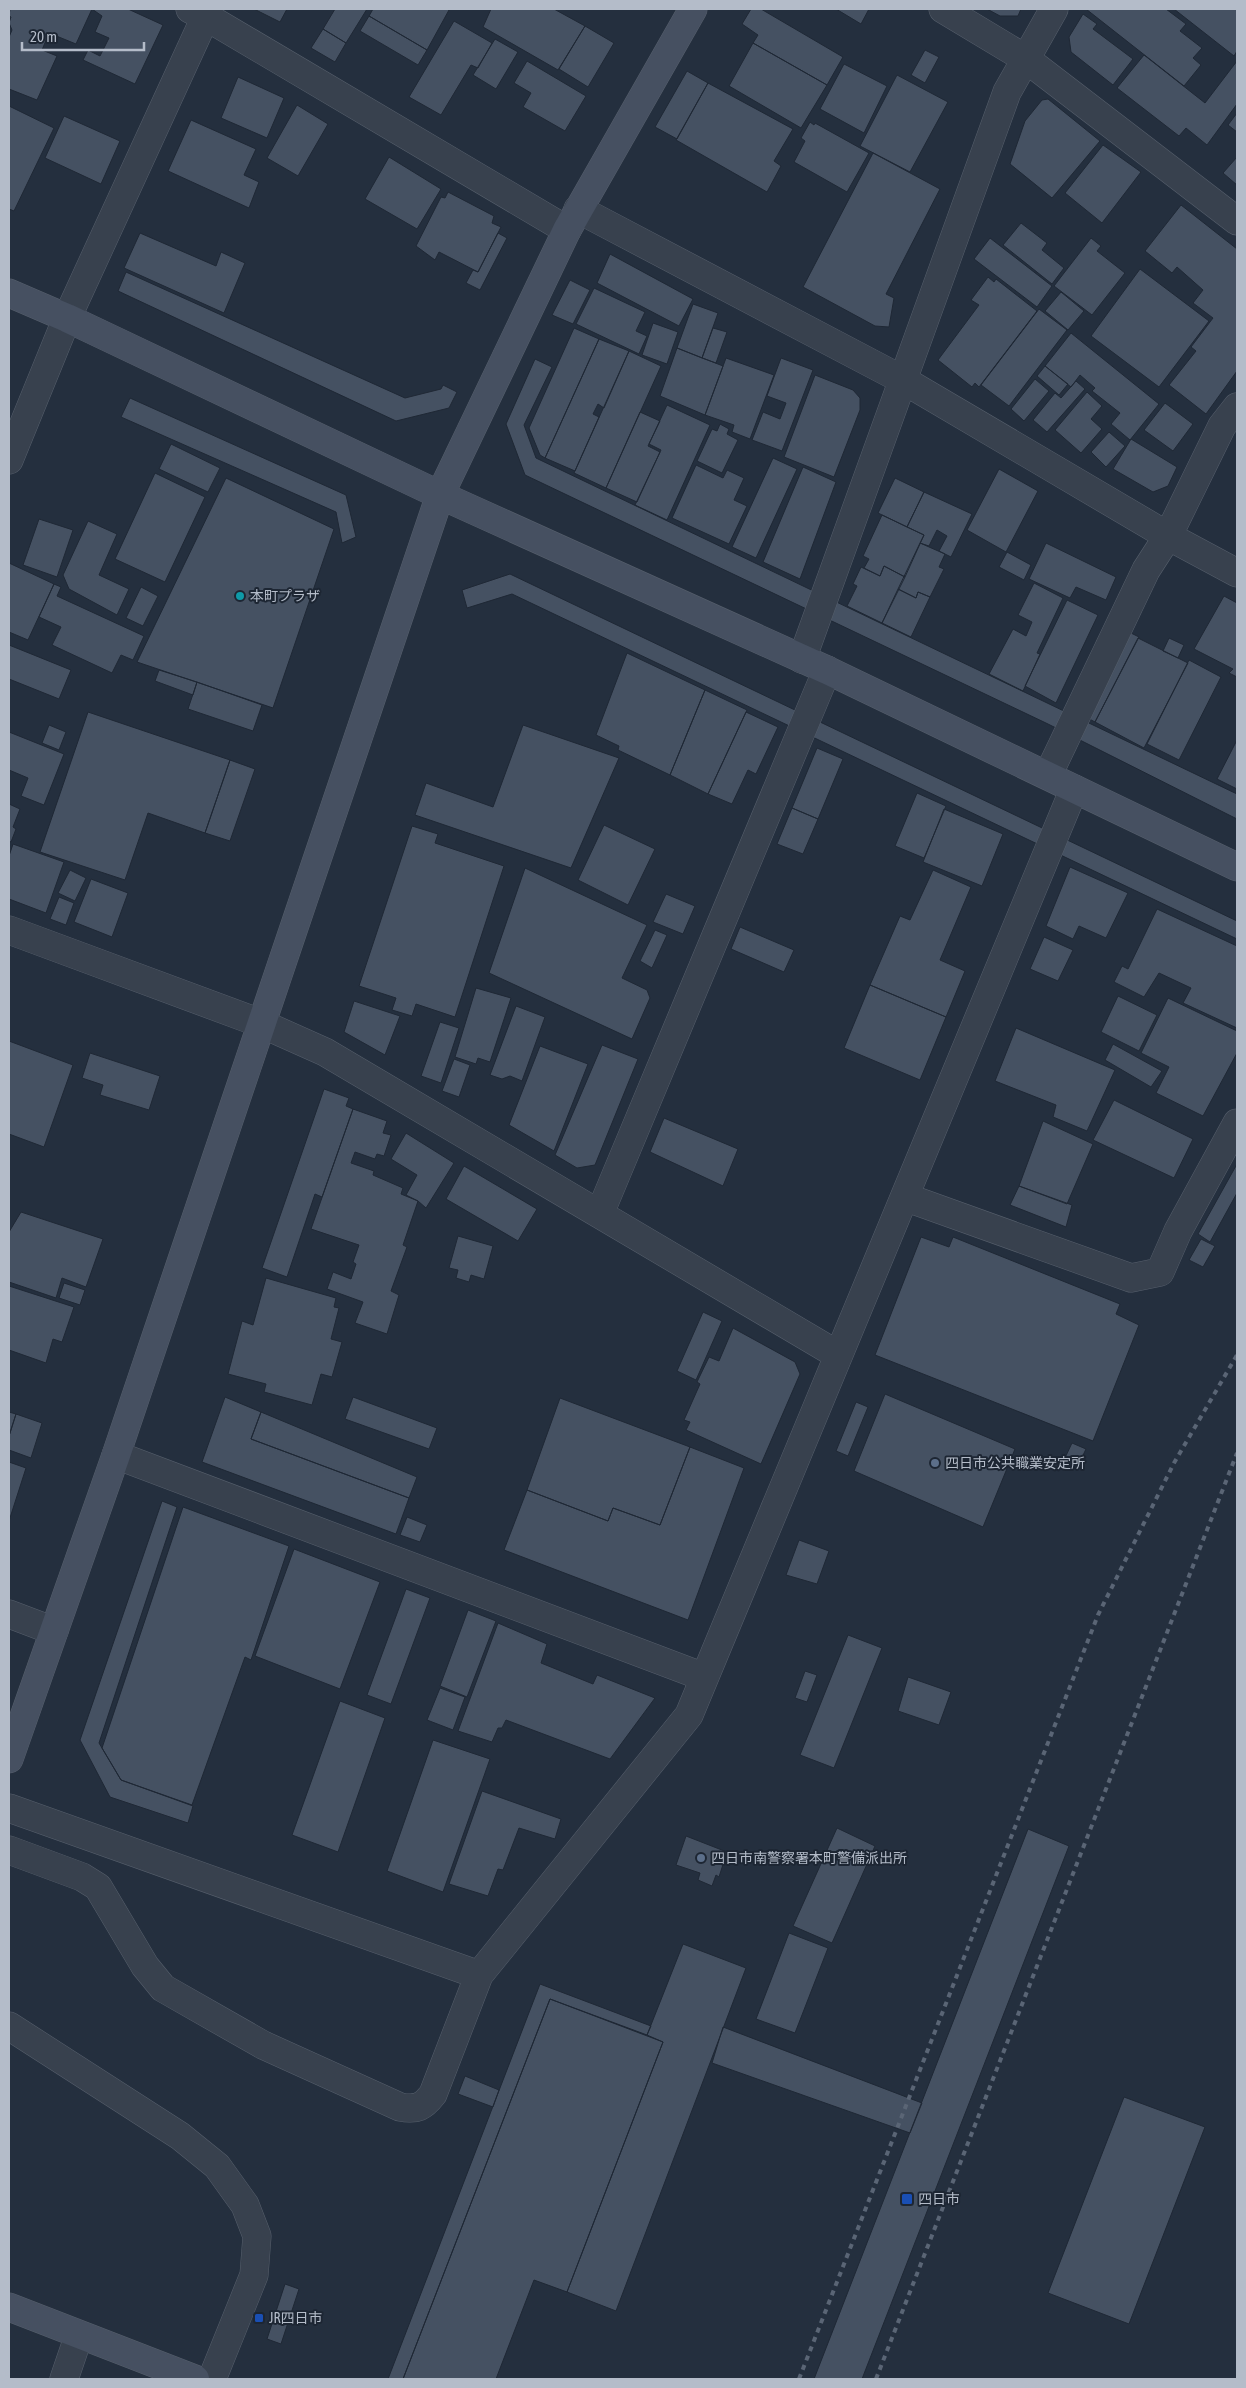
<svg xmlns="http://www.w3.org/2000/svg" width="1246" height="2388" font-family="'Asap Condensed','Noto Sans JP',sans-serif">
<rect width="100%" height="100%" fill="#242f3e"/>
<path fill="#455162" stroke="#1f2835" d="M10,9H92L76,44L49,33L42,50L57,56L37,100L9,89V37L12,30L9,23L11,17L9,16Z
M92,9H128L163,25L135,84L83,60L88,50L100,56L109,38L95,32L102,16Z
M254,9H287L280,22Z
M335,9H367L346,43L323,29Z
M373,9H447L449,10L427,50L369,16Z
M491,9H554L585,26L558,70L483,27Z
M751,9H761L843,57L827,85L753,43L758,35L742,24Z
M836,9H869L861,24Z
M987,9H1021L1018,16H1000Z
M1086,9H1166L1186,24L1180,31L1202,48L1193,58L1201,65L1184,86Z
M1174,9H1237V51L1234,56Z
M1083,14L1097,24L1093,29L1133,59L1113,85L1071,52L1069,37Z
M369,16L427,50L418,65L360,31Z
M454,21L492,43L478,68L471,65L441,115L409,97Z
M585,26L614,43L588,87L559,69Z
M323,29L346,43L335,62L311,48Z
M495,39L518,52L496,89L473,75Z
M753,43L827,85L801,128L729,86Z
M925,50L939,57L925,83L911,75Z
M1144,55L1205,103L1237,61V104L1207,145L1186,128L1179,136L1117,88Z
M527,61L586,96L565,131L523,107L531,93L514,83Z
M844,64L887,86L864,133L820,109Z
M687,71L708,83L677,139L655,127Z
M897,75L948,102L910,172L860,146Z
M238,77L284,98L267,138L221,118Z
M708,83L793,129L774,161L781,166L767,192L676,140Z
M1048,99L1100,141L1052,198L1010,164L1025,121L1042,100Z
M297,105L328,124L298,176L267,158Z
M9,106L54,128L14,211L9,209Z
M1237,113V132L1228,125Z
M64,116L120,141L101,184L45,158Z
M191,120L256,149L244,175L259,182L249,208L168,171Z
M810,122L814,125L815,123L869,153L847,192L794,162L805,141L801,138Z
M1103,145L1141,172L1102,223L1065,193Z
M873,153L940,189L886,294L894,298L889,327L875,326L803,287Z
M389,157L441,189L417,229L365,199Z
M1237,157V185L1223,173Z
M448,192L494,216L492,223L501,227L478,272L439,252L435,260L416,246L441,197L445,198Z
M1181,205L1237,249V371L1206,414L1169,385L1196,351L1191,347L1213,318L1193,303L1203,290L1177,267L1172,273L1145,251Z
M1021,223L1047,243L1042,250L1064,268L1052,284L1003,245Z
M140,233L216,266L221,252L245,263L224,313L124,268Z
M498,233L507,238L480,290L466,283L473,270L478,272Z
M990,238L1052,286L1037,307L974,259Z
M1091,238L1101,246L1097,251L1125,273L1092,315L1054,286Z
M610,254L693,299L679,326L597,283Z
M1140,269L1209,321L1159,387L1091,336Z
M126,272L405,398L441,389L443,385L457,392L449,408L396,421L118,291Z
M988,277L994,282L996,279L1037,311L979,387L975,383L972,387L938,360L979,305L971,300Z
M570,280L590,290L573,324L552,315Z
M594,288L645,312L636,331L647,336L639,354L576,324Z
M1061,292L1084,311L1068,330L1045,311Z
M693,304L718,313L702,358L677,348Z
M1039,309L1067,330L1009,406L981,385Z
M653,323L678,332L667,364L642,355Z
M574,328L599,339L545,458L540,455L529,428Z
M713,328L727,332L716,363L702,358Z
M1071,333L1159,404L1130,440L1111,424L1120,413L1092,391L1095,388L1080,375L1071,387L1045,366Z
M599,339L629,351L604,408L598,404L593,414L599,417L575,471L545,458Z
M677,348L723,366L705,415L660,396Z
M629,351L661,366L606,488L574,473Z
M726,358L774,375L750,439L732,432L734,425L705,415Z
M781,358L813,370L782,451L752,440L763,412L780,419L786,403L767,396Z
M535,359L552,367L524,425L536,458L1237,794V819L1048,724L525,475L506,424Z
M1045,366L1068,384L1059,395L1037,376Z
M815,375L853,390L860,398V410L834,477L784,457Z
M1035,379L1049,391L1024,421L1011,409Z
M1076,381L1085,389L1047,432L1033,420L1055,393L1061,398Z
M1087,392L1102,406L1091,419L1102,429L1081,453L1055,430Z
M130,398L346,495L356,537L342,543L336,512L121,417Z
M1165,403L1193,424L1173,451L1144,430Z
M667,405L710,425L667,520L635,505L661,450L649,444Z
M640,412L660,421L648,446L660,452L637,502L606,488Z
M720,424L729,429L727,434L738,440L722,473L697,461L712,429L717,431Z
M1109,432L1125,446L1106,467L1091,452Z
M1131,439L1177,467L1168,486L1153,492L1113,469Z
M171,444L220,468L208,492L159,469Z
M773,458L797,469L756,558L732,547Z
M696,465L723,478L727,470L744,478L734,500L747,506L729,544L672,518Z
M803,467L836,482L800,579L763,562Z
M999,469L1038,491L1006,552L967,530Z
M155,473L205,497L165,582L115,559Z
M226,478L334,529L273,708L137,662Z
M895,478L924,492L907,527L878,513Z
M924,492L972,514L951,557L939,551L947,536L937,530L929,546L920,543L924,535L907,527Z
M882,515L924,535L905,577L884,566L880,576L864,568L869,559L863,556Z
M39,519L73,530L57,577L23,565Z
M88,521L117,534L99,575L129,589L117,615L69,589L63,575Z
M920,543L945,554L939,567L944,569L930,597L918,592L916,598L898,589Z
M1046,543L1116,577L1106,600L1076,587L1070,598L1029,579Z
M1007,552L1031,565L1024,580L999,567Z
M9,563L54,584L28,640L9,632Z
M884,566L905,577L882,623L847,606L857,586L853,584L861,567L880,576Z
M510,574L1237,921V939L512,594L467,608L462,590Z
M1034,583L1063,598L1037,653L1040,654L1023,691L989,674L1013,629L1026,636L1032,622L1018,615Z
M54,584L61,587L57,596L144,636L133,660L121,655L112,673L52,645L61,627L39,617Z
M141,587L158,596L143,626L126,618Z
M898,589L916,598L918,592L930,597L911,637L882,623Z
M1224,596L1237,603V677L1229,673L1233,669L1194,649Z
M1067,600L1098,615L1056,703L1025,686Z
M1123,629L1139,637L1095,722L1080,714Z
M1138,638L1188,663L1144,748L1095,722Z
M1169,638L1184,645L1178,658L1163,651Z
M9,645L71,670L59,699L9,679Z
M627,653L705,690L670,775L618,750L619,746L596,735Z
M1189,660L1221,677L1179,760L1147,744Z
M159,670L197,682L193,695L155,681Z
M197,682L262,705L253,731L188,709Z
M705,690L747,710L708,794L670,775Z
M88,712L230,760L205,833L148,813L125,880L40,852Z
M746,712L778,727L756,774L748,770L732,804L708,794Z
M49,725L66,732L59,750L42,743Z
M523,725L619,758L571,868L415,815L426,783L493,807Z
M9,732L64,754L44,805L21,796L28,778L9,770Z
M1237,740V789L1217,779Z
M817,748L843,759L818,819L792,808Z
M230,760L255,769L230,841L205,833Z
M917,793L946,806L924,858L895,846Z
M9,804L20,809L13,827L16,829L11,842L9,841Z
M792,808L818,819L803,854L777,844Z
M944,809L1003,834L982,886L923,862Z
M604,825L655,849L628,905L578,880Z
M412,826L438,834L435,843L504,866L455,1017L416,1004L412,1016L392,1010L396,998L359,986Z
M13,844L64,862L46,913L9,899V856Z
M1070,867L1128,893L1106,938L1079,926L1073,939L1046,926Z
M525,868L647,925L622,978L647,990L650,998L632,1039L489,973Z
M70,870L86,878L75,901L58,893Z
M933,870L971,887L940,960L965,971L946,1017L870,985L900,916L910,920Z
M91,879L128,893L112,937L74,922Z
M666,894L695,906L683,934L653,922Z
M59,897L74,903L66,925L50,919Z
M1157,909L1237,946V1028L1183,1003L1191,988L1159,973L1144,997L1114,982L1122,966L1128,969Z
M740,927L794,950L784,972L731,949Z
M655,930L667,935L652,968L640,961Z
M1044,937L1073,950L1058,981L1030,969Z
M870,985L946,1017L920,1080L844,1048Z
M476,988L511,998L490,1062L478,1058L476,1064L455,1057Z
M1118,996L1157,1015L1139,1051L1101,1032Z
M1168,998L1237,1031V1053L1203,1116L1156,1093L1169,1067L1141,1053Z
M354,1001L400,1016L385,1055L344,1032Z
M516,1006L545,1017L522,1081L510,1076L502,1079L490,1075Z
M440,1022L459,1028L441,1083L421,1076Z
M1016,1028L1115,1070L1087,1131L1053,1117L1056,1105L995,1081Z
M9,1041L73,1065L44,1147L9,1134Z
M1113,1044L1162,1071L1151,1087L1105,1060Z
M602,1045L638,1059L595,1165L577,1168L555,1155Z
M540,1046L588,1064L554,1151L509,1125Z
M90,1053L160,1076L149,1110L100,1095L103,1085L82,1078Z
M454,1059L470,1065L459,1097L442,1091Z
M324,1089L349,1098L346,1106L353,1109L322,1197L315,1194L287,1277L262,1268Z
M1114,1100L1193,1139L1174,1178L1093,1140Z
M353,1109L387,1121L383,1133L391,1135L384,1156L377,1154L375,1159L355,1152L351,1163L374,1171L373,1175L403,1188L401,1194L418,1201L403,1245L407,1247L391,1291L399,1295L387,1334L355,1323L363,1302L327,1289L333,1272L351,1279L356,1264L353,1262L359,1245L311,1229Z
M664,1118L738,1149L723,1186L650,1152Z
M1043,1121L1093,1144L1067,1204L1019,1186Z
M406,1133L454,1163L426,1208L418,1201L406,1195L417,1175L391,1159Z
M1237,1164V1193L1210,1242L1198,1234Z
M464,1166L537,1209L518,1241L446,1199Z
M1019,1186L1072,1205L1066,1227L1010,1205Z
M21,1212L103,1239L86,1287L62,1278L56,1298L9,1282V1232Z
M458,1236L493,1246L484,1279L471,1275L469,1282L456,1278L458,1270L449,1268Z
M921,1237L949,1247L953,1237L1120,1304L1116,1314L1139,1325L1093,1441L875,1355Z
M1201,1239L1215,1246L1203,1267L1189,1260Z
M266,1278L336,1298L334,1307L339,1308L331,1339L342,1342L332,1377L321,1374L312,1405L264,1392L266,1384L228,1374L242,1321L253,1325Z
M64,1283L85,1290L80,1305L59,1298Z
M9,1286L74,1307L62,1342L53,1339L46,1363L9,1350Z
M703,1312L722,1321L696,1380L677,1371Z
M733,1328L795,1362L800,1374L761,1464L686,1430L690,1422L684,1420L700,1384L697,1382L709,1357L719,1361Z
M885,1394L1015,1449L983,1527L854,1471Z
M225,1397L261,1412L251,1439L409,1498L396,1534L202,1462Z
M353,1397L437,1428L429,1449L345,1419Z
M560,1398L690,1447L660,1525L613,1508L608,1521L527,1490Z
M856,1402L868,1407L848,1456L836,1451Z
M9,1412L16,1414L9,1436Z
M261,1412L417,1477L409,1498L251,1439Z
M16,1414L42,1423L31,1458L9,1450V1436Z
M1072,1443L1086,1449L1077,1468L1063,1462Z
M690,1447L744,1468L688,1620L504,1550L527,1490L608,1521L613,1508L660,1525Z
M9,1462L26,1468L9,1521Z
M162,1501L177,1507L99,1743L121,1780L193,1806L188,1823L110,1797L80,1740Z
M183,1507L289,1546L251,1660L245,1657L192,1805L121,1780L102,1748Z
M407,1517L427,1525L420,1542L400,1535Z
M799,1540L829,1551L817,1584L786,1575Z
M294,1549L380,1582L340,1689L255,1656Z
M406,1589L430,1598L391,1704L367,1695Z
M468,1610L496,1621L467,1697L440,1686Z
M498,1623L547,1644L541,1663L593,1684L597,1675L655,1698L610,1759L506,1720L502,1728H498L492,1742L458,1731Z
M848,1635L882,1648L834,1768L800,1755Z
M805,1671L817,1675L807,1702L795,1698Z
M908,1677L951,1692L939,1725L898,1711Z
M440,1688L465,1697L453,1730L427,1720Z
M340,1701L385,1718L338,1852L292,1835Z
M433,1740L490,1759L443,1892L387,1871Z
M482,1791L561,1819L555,1839L519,1828L503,1870L498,1869L488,1896L449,1884Z
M837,1828L875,1846L832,1943L793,1926Z
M1028,1829L1069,1846L862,2379H814Z
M686,1836L727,1852L719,1877L716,1875L712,1886L698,1880L700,1873L676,1865Z
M789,1933L828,1948L795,2033L756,2019Z
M683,1944L746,1968L616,2311L567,2292L663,2042L647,2035Z
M540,1984L651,2026L647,2035L550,1999L403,2379H388Z
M550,1999L663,2042L567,2292L534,2280L496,2379H403Z
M723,2027L922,2103L910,2133L712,2063Z
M465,2076L499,2090L493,2107L458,2094Z
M1124,2097L1205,2127L1129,2324L1048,2293Z
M285,2284L299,2289L281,2344L267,2339Z"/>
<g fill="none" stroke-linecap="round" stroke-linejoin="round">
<defs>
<path id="street" d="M190,9L205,16L567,230
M943,9L1026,59L1237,221
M578,209L903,380L1168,536L1237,573
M9,460L67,318L209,9
M802,659L1007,92L1054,9
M1048,775L1146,570L1168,536L1222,426L1237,407
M9,930L260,1023L325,1052L838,1355
M905,1197L1131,1278L1160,1272L1178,1231L1237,1123
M600,1213L827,670
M116,1455L704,1677
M9,1614L54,1631
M9,1808L479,1975
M9,1850L82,1877L98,1887L145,1966L163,1988L263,2045L400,2107C417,2110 423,2107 433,2094L479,1975L689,1715L1074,789
M9,2026L180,2136L217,2166L245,2205L257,2236L254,2275L212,2379
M64,2379L79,2335"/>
<path id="secondary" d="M9,293L67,318L440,495L827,670L1237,867
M9,1759L116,1455L440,495L567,230L693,9
M9,2307L195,2379"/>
</defs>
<use href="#street" stroke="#565f6c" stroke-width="29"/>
<use href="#secondary" stroke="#565f6c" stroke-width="29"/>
<use href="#street" stroke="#38414e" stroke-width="28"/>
<use href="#secondary" stroke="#465061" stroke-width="28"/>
<path stroke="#5a6575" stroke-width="4" stroke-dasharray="5 5" stroke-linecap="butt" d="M799,2379L1098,1615L1174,1463L1237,1355
M876,2379L1237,1453"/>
</g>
<circle fill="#0f9aa8" stroke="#1d2633" stroke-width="2" cx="240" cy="596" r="5"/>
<g fill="#5c6f8a" stroke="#1d2633" stroke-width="2">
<circle cx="935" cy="1463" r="5"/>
<circle cx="701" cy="1858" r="5"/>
</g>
<g fill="#1a4fb4" stroke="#1d2633" stroke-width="2">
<rect x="901" y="2193" width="12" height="12" rx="2.5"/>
<rect x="254" y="2313" width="10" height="10" rx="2.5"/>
</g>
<g text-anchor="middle" stroke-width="4" stroke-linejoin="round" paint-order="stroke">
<g font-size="14" fill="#b4bcc9" stroke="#1d2633" text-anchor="start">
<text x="250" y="601">本町プラザ</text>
<text x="945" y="1468">四日市公共職業安定所</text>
<text x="711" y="1863">四日市南警察署本町警備派出所</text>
<text x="918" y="2204">四日市</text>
<text x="269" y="2323">JR四日市</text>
</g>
</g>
<rect width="1246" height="2388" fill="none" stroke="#b4bcc9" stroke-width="20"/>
<path d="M22 42v8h122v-8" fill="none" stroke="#b4bcc9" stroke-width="2.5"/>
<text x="30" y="42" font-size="15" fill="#b4bcc9" stroke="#1d2633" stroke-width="4" paint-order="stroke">20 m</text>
</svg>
